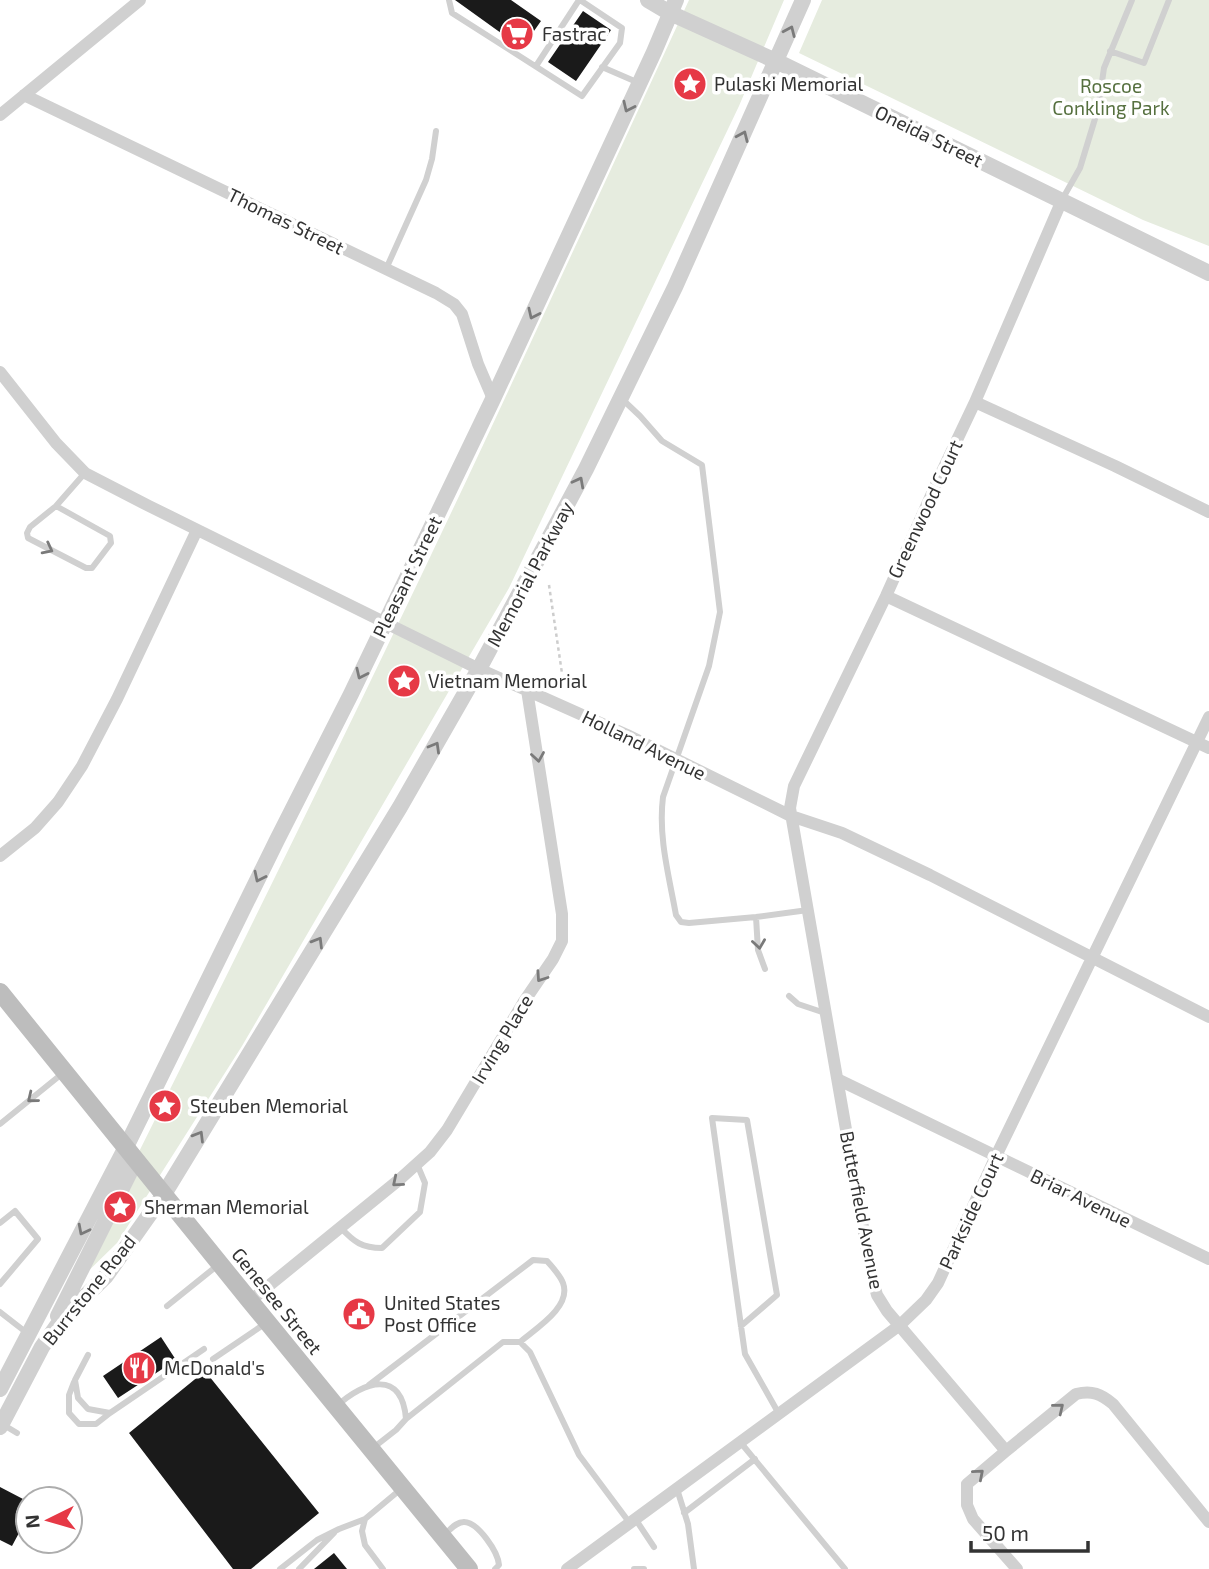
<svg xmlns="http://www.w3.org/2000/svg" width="1209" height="1569" font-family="'Exo 2',sans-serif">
<rect width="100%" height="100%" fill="#fff"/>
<path fill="#e6ecdf" d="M689,0H784L739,106L509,588L242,1046L117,1243L71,1288C206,1018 340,748 469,475C543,317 616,158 689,0Z
M822,0H1209V246L1143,220L799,53Z"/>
<path fill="#1a1a1a" d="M455,0H511L541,21L522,48Z
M583,11L611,30L576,81L548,62Z
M161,1337L176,1360L118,1398L103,1376Z
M205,1371L319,1513L251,1569H233L129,1433Z
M0,1487L23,1499L16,1512L27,1518L12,1546L0,1540Z
M334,1553L347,1569H314Z"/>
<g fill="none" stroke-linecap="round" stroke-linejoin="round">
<path stroke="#cdcdcd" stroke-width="2.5" stroke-dasharray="3.5 3.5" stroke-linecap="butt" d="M549,585L564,687"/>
<path stroke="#d0d0d0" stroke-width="6" d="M449,0L452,13L582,96L620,43L622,28L580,0
M1110,51L1144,63L1169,0
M536,66L579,0
M602,67L639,83
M1063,198L1080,168L1098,109L1104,68L1132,0
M386,269L426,180L432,159L436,131
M622,399L640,416L662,441L702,465L720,612L709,666L663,797C658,837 669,876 676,915L681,922L689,923L756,917L808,910
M56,506L110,536L111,543L92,568H86L28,538L27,533L30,527L56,506L84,474
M756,917L758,950L765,969
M789,996L798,1004L825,1013
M0,1124L63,1073
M0,1223L15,1211L38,1239L0,1284
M341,1228C354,1242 362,1248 382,1248L420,1212L425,1183L417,1164
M167,1306L218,1265
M0,1312L27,1333
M741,1326L777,1295L747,1120L712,1118L741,1326L745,1354L779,1414
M88,1355L75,1380L78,1398L88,1409L110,1413L204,1349
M213,1359L266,1323
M74,1382L69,1395V1413L79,1424H96L110,1413
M369,1385L533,1260L547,1261C553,1268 560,1275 563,1283C572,1307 535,1329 520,1342
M337,1406C364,1381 402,1369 406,1419L396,1430L373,1448
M406,1419L503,1342H520L530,1352L579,1455L629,1522
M2,1424L17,1433
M741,1443L845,1569
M677,1489L688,1524L694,1569
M684,1513L755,1459
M636,1520L654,1547
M445,1534C451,1529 456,1522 464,1522C478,1522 498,1552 499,1565L495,1569
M280,1569L317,1540L339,1529L365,1519
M299,1569L334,1533
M383,1569L365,1545L362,1531L365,1519L401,1489
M634,1569H644"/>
<path stroke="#d0d0d0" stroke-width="12" d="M24,95L436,293L454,304L462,314L478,364L493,399
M0,115L140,0
M0,372L56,443L85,473L149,506L479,669L627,735L791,816L842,833L930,875L1209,1017
M975,402L1115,466L1209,512
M886,596L1209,748
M0,856L35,828L58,802L82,766L117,699L197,530
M839,1080L1209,1259
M250,1301L400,1179L430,1152L447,1130L523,1003L553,959L562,941V914L527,690
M1006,1451L887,1311L877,1295L871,1273L790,808L794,786L886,596L938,480L975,402L1062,200
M567,1569L900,1325L926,1300L938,1283L996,1156L1209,717
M1017,1569L973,1519L967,1505V1484L1006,1451L1076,1394C1092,1390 1101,1394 1113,1404L1209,1522"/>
<path stroke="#d0d0d0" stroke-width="16" d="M648,0L670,13L776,61L1209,273
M58,1316L136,1160
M0,1389L126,1147L277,840L351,694L493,399L654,52L676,0
M0,1427L42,1347L61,1320L106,1276L164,1194L400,807L479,669L586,469L675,287L803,0"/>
<path stroke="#bdbdbd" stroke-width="18" d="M0,992L250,1301L469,1569"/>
</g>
<defs><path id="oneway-chevron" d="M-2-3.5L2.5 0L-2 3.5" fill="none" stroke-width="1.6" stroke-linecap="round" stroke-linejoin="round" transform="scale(1.75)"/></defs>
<g stroke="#7a7a7a">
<use href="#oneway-chevron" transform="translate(790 31) rotate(-66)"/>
<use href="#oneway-chevron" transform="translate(628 107) rotate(115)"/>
<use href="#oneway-chevron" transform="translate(743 136) rotate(-66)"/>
<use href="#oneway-chevron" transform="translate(533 314) rotate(115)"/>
<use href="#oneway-chevron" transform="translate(579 482) rotate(-62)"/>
<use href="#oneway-chevron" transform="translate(48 549) rotate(27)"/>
<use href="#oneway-chevron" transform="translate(361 674) rotate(115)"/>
<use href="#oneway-chevron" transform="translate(435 747) rotate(-60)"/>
<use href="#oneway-chevron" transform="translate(538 757) rotate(81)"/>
<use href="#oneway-chevron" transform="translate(259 877) rotate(116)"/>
<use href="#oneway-chevron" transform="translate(318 942) rotate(-59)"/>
<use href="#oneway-chevron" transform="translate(759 944) rotate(82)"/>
<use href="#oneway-chevron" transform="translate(541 977) rotate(124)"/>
<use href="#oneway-chevron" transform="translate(32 1098) rotate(141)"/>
<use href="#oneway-chevron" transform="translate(199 1136) rotate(-59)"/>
<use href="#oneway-chevron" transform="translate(397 1182) rotate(140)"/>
<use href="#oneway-chevron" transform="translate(83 1230) rotate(117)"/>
<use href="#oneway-chevron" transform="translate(1059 1408) rotate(-39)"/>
<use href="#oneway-chevron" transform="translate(979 1474) rotate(-41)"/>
</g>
<defs>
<symbol id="supermarket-disc" viewBox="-11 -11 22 22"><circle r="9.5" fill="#e63946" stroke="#fff"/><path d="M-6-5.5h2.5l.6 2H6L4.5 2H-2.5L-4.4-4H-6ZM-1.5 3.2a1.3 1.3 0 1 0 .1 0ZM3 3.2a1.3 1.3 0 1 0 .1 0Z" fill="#fff"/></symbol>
<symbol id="sight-disc" viewBox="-11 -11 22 22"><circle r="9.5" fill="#e63946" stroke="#fff"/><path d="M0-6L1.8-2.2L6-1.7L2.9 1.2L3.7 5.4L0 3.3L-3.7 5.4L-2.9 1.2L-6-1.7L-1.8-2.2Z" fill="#fff"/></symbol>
<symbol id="civic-disc" viewBox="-11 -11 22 22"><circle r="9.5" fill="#e63946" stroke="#fff"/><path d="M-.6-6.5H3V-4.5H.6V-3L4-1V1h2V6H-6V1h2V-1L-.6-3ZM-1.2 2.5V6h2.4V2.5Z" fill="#fff"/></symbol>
<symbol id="restaurant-disc" viewBox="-11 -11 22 22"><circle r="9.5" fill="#e63946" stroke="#fff"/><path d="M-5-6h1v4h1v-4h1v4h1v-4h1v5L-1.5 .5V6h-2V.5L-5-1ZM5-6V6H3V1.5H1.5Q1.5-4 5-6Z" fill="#fff"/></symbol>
</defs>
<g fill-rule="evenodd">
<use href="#supermarket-disc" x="498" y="15" width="38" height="38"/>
<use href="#sight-disc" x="671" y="65" width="38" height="38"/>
<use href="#sight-disc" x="385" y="662" width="38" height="38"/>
<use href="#sight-disc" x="146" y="1087" width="38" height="38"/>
<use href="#sight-disc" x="101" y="1188" width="38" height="38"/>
<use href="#civic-disc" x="340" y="1295" width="38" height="38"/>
<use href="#restaurant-disc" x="120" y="1349" width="38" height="38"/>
</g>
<g text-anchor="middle" stroke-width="7" stroke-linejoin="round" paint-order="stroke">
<g font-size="19" fill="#333" stroke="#fff" text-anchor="start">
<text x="542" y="41">Fastrac</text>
<text x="714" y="91">Pulaski Memorial</text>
<text x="428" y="688">Vietnam Memorial</text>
<text x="190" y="1113">Steuben Memorial</text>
<text x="144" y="1214">Sherman Memorial</text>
<text x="384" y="1310">United States<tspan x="384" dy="22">Post Office</tspan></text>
<text x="164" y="1375">McDonald's</text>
</g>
<g font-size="19" fill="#56703f" stroke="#fff">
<text x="1111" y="93">Roscoe<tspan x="1111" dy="22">Conkling Park</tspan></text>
</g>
<g font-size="19" fill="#333" stroke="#fff">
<text transform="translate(929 136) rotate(26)" y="7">Oneida Street</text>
<text transform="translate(286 221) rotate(26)" y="7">Thomas Street</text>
<text transform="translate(925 509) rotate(-65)" y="7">Greenwood Court</text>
<text transform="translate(530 574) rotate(-62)" y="7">Memorial Parkway</text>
<text transform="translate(407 577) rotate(-64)" y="7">Pleasant Street</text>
<text transform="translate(644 745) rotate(26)" y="7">Holland Avenue</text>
<text transform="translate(502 1039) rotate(-59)" y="7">Irving Place</text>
<text transform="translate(1081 1198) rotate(26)" y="7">Briar Avenue</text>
<text transform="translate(862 1210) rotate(79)" y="7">Butterfield Avenue</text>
<text transform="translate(971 1211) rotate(-65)" y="7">Parkside Court</text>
<text transform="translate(89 1290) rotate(-51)" y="7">Burrstone Road</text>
<text transform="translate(277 1301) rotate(51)" y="7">Genesee Street</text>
</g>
</g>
<g transform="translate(49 1520) rotate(265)"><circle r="33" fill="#ffffff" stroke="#adadad" stroke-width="2"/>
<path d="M0-5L12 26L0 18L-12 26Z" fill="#e63946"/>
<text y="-10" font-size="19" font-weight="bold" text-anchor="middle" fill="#333333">N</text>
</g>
<path d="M971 1541v10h117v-10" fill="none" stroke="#333333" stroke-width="3.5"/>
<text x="982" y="1541" font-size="21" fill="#333333" stroke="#ffffff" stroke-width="5" paint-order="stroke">50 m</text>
</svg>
